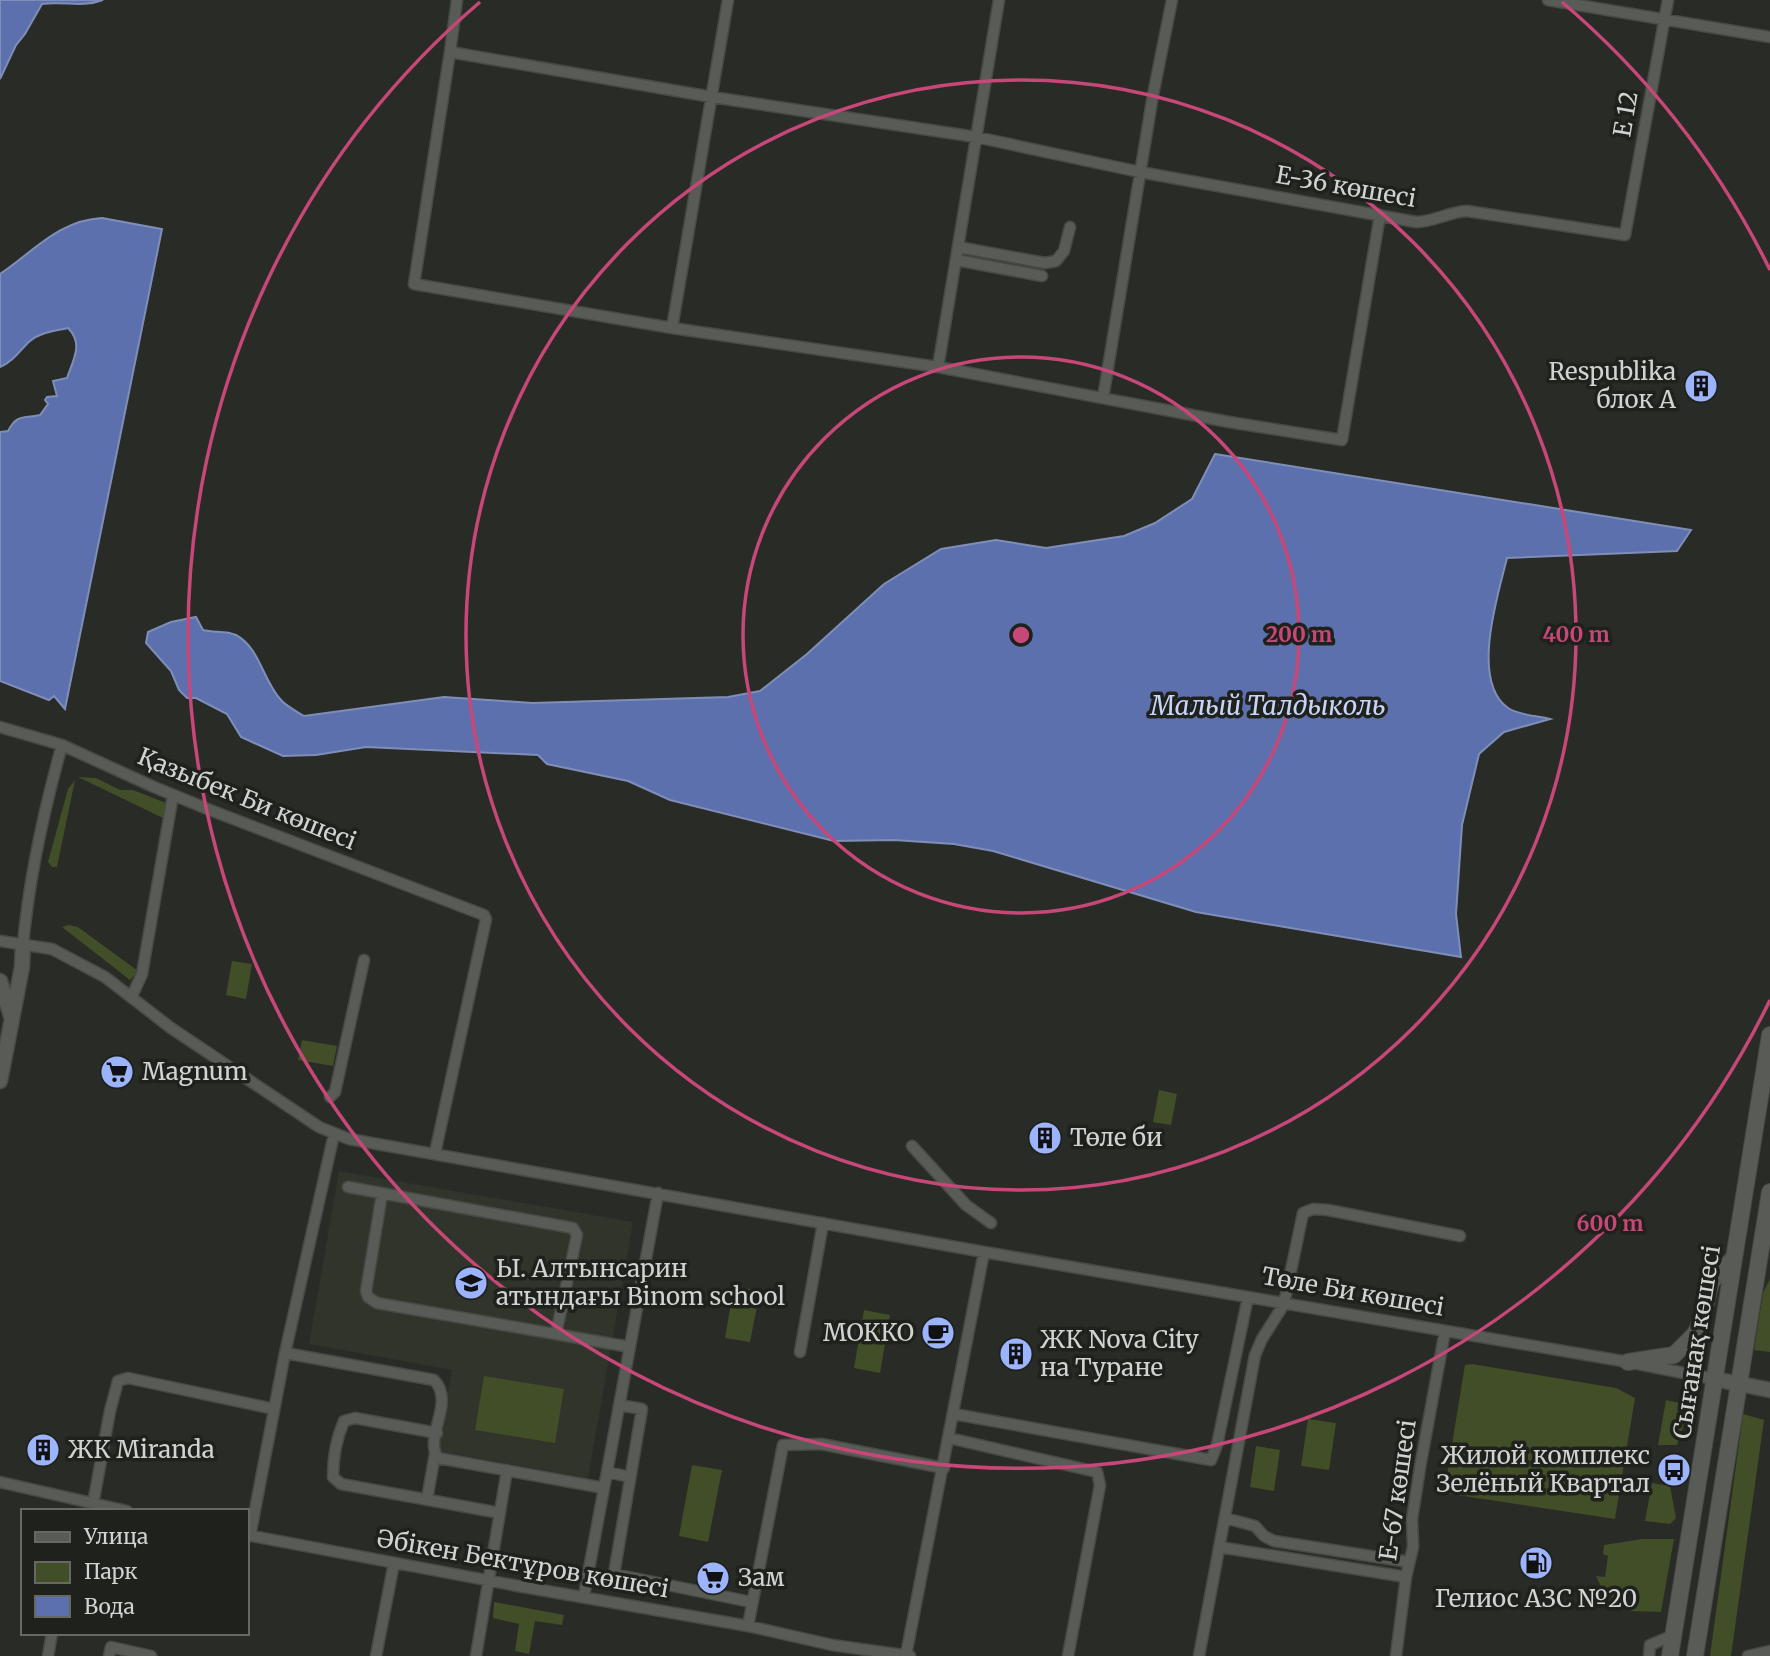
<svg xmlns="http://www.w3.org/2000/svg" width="1770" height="1656" font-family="Merriweather,serif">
<rect width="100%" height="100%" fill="#292b26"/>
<path fill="#30342a" d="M339,1171L633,1222L588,1478L438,1451L452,1370L309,1344Z"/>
<path fill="#414e28" d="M78,777L96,778L120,790H133L166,803L163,818Z
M75,780L57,867H52L48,862L68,789Z
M68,925L78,927L138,971L130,980L62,927Z
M232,961L252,964L246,999L226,995Z
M302,1040L337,1046L333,1066L298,1060Z
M1159,1090L1177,1094L1171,1125L1153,1122Z
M1770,1279V1352L1754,1350L1763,1293Z
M734,1286L760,1291L750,1342L725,1338Z
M864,1310L890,1315L880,1373L854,1368Z
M1472,1364L1616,1388L1635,1398L1615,1519L1444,1493L1465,1365Z
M484,1376L564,1389L555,1443L475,1430Z
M1666,1400L1688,1405V1412L1677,1445H1658Z
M1743,1414L1764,1420L1731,1656H1710Z
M1308,1419L1336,1423L1329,1470L1301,1466Z
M1256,1446L1280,1450L1274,1491L1250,1487Z
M692,1465L722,1470L708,1542L679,1536Z
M1652,1483L1670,1486L1676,1518L1670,1524L1645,1521Z
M1642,1539H1674L1661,1612L1631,1611L1603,1591L1596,1576L1605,1577L1608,1556L1603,1554L1604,1545Z
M494,1602L564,1615L562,1625L535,1621L529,1654L515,1651L519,1624L493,1618Z"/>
<path fill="#5c70ad" stroke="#7f8eb8" stroke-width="2" d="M0,0H103C82,8 64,1 42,4L25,34L16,45L0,79Z
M102,218L162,229L65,709L54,696L49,700L0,681V432L8,431C17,414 22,419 40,415L48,404L45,400L47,397L57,396L53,381L67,378C73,360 84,344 68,328C54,331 41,332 30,341C20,350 13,362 0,367V274C33,252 59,220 102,218Z
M1215,454L1691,530L1677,551L1507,558C1498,595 1470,681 1508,708C1518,715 1538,716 1550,719L1504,732L1479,754L1462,825L1456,914L1461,957L1196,912L993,851L954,844L894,840L834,841L670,800L628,781L547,764L538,755L366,747L316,755L283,756L241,737L227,714L196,698H187L179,690L171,671L146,643L148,632L171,622L196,617L203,630C214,633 226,630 236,635C260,648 263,681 281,700C286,706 296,711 304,716L444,697L532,703L728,697L760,691L807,654L884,584L941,549L996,540L1046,548L1124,536L1155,523L1192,499Z"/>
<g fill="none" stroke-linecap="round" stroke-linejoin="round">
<defs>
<path id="minor" d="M457,0L450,52L712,97L976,137L1140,172L1416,222C1434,222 1448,212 1467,211L1625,235L1668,0
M728,0L672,328L938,367L999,0
M1548,0L1770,37
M450,52L414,284L672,328
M958,247L1045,263L1056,261L1064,251L1070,227
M956,260L1042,276
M938,367L1229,422L1342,440L1380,215
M1103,398L1153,95L1172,0
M0,727L62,745L154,787L210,810L484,915L486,919L435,1153
M0,941L52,949L105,977L171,1028L319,1127L349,1139L984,1252L1628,1362L1714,1379
M23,944C29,881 45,806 62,745
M132,996L142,974L173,795
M330,1097L335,1092L364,960
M912,1146L966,1205L991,1223
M348,1187L573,1228L577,1235L556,1334
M382,1194L366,1291L368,1297L377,1303L630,1347
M800,1352L823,1223
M285,1353L434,1380C456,1403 423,1436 438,1458L604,1488
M619,1405L642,1409L614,1574L751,1602
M954,1414L1211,1460L1217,1445L1248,1297
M437,1433L355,1418L344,1421C336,1439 333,1458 333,1477L341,1484L500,1513
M949,1438L1097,1472L1100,1485L1068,1656
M607,1472L658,1193
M0,1482L127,1511
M427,1499L435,1454
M93,1504L110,1411L118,1381L128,1378L274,1409
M1225,1518L1255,1526L1264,1536L1274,1541L1409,1562
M247,1535L518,1586L748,1626L832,1645L910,1656
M250,1536L285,1353L334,1134
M1219,1547L1406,1577
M584,1596L607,1472L630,1477
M748,1626L783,1445L821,1444L944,1468
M906,1655L984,1252
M48,1656L52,1633
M109,1656L111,1647L151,1656
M376,1656L394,1563
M476,1656L507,1470
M1199,1656L1255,1355L1262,1339L1284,1304L1303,1213L1313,1209L1328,1210L1460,1236
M1396,1656L1406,1577L1413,1547L1412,1519L1421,1462L1445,1331
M1649,1656L1650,1645L1674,1635
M1748,1656L1770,1651"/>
<path id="tertiary" d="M0,981L11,1016
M0,1081L22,967L23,944
M1714,1379L1770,1390"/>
<path id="secondary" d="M1628,1362L1674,1355L1695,1334L1702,1320L1711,1282L1733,1259
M1670,1656L1770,1035
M1695,1656L1770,1192"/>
</defs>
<use href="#minor" stroke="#474945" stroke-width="13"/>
<use href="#tertiary" stroke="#474945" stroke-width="17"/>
<use href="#secondary" stroke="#474945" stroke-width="18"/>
<use href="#minor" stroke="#595b56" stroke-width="10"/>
<use href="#tertiary" stroke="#595b56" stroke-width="14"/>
<use href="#secondary" stroke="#595b56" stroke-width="16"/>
</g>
<g fill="none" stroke="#c64778" stroke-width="3.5">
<circle cx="1021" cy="635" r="278"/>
<circle cx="1021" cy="635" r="555"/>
<path d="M1770 1000A833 833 0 1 1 480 2M1562 2A833 833 0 0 1 1770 270"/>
</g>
<defs>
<symbol id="building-disc" viewBox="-11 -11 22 22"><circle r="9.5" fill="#9cb4fd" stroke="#1f211d"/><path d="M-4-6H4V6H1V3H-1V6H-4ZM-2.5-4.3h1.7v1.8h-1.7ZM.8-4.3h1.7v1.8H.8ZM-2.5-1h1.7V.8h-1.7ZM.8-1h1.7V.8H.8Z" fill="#111"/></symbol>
<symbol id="supermarket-disc" viewBox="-11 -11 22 22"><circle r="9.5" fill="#9cb4fd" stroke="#1f211d"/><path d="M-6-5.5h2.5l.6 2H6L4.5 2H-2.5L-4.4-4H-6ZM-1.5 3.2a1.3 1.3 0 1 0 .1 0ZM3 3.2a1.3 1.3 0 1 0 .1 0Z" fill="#111"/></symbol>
<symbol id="school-disc" viewBox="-11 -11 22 22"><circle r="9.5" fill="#9cb4fd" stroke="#1f211d"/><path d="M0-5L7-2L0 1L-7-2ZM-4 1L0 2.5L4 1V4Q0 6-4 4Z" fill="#111"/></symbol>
<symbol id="cafe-disc" viewBox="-11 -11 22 22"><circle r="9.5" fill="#9cb4fd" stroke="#1f211d"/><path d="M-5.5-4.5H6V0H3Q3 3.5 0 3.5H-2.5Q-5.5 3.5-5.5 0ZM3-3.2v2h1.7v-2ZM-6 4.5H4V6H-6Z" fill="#111"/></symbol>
<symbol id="bus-disc" viewBox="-11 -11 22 22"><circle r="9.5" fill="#9cb4fd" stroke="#1f211d"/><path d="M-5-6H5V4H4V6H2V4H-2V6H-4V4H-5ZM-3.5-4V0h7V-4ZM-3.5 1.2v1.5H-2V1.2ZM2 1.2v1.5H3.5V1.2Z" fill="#111"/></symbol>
<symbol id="fuel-disc" viewBox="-11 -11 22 22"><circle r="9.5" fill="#9cb4fd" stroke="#1f211d"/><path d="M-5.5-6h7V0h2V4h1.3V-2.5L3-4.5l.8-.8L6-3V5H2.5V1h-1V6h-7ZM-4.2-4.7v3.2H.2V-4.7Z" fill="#111"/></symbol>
</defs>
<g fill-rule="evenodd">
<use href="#building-disc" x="1682" y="367" width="38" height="38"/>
<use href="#supermarket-disc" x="98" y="1053" width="38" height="38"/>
<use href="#building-disc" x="1026" y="1119" width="38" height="38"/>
<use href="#school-disc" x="452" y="1264" width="38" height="38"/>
<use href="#cafe-disc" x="919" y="1314" width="38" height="38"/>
<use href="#building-disc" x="997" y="1335" width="38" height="38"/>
<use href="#building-disc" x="24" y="1431" width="38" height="38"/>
<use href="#bus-disc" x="1655" y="1451" width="38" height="38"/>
<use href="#fuel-disc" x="1517" y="1544" width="38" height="38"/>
<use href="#supermarket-disc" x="694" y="1559" width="38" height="38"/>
</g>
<g text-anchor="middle" stroke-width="7" stroke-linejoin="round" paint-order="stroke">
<g font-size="24" fill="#d1d3d0" stroke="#1f211d">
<text transform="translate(1626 114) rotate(-80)" y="8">E 12</text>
<text transform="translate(1346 187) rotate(10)" y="8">Е-36 көшесі</text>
<text transform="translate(247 799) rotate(22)" y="8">Қазыбек Би көшесі</text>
<text transform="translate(1353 1292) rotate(10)" y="8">Төле Би көшесі</text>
<text transform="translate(1697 1342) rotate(-81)" y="8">Сығанақ көшесі</text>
<text transform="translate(1398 1490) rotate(-82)" y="8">Е-67 көшесі</text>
<text transform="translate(523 1564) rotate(10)" y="8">Әбікен Бектұров көшесі</text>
</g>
<g font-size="24" fill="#d1d3d0" stroke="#1f211d" text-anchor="start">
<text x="1676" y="380" text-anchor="end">Respublika<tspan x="1676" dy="28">блок А</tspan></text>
<text x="142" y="1080">Magnum</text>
<text x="1070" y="1146">Төле би</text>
<text x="496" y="1277">Ы. Алтынсарин<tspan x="496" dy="28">атындағы Binom school</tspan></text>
<text x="914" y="1341" text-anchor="end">МОККО</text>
<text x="1040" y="1348">ЖК Nova City<tspan x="1040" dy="28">на Туране</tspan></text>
<text x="68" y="1458">ЖК Miranda</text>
<text x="1650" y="1464" text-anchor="end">Жилой комплекс<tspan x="1650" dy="28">Зелёный Квартал</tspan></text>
<text x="738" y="1586">Зам</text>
<text x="1536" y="1607" text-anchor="middle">Гелиос АЗС №20</text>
</g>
<g font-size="26" font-style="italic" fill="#c7d4f7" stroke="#1f211d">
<text x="1268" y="715">Малый Талдыколь</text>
</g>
</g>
<circle cx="1021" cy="635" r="10" fill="#c64778" stroke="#1f211d" stroke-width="3.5"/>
<g font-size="21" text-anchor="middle" font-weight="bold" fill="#c64778" stroke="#1f211d" stroke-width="7" stroke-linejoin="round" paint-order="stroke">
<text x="1299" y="642">200 m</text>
<text x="1576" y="642">400 m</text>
<text x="1610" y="1231">600 m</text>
</g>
<rect x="21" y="1509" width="228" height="126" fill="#1f211d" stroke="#666865" stroke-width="2"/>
<rect x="35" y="1532" width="35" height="10" fill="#595b56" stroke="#666865" stroke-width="2"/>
<text x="84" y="1544" font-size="21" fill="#d1d3d0">Улица</text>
<rect x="35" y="1562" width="35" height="21" fill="#414e28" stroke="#666865" stroke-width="2"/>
<text x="84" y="1579" font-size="21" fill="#d1d3d0">Парк</text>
<rect x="35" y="1596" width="35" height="21" fill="#5c70ad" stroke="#666865" stroke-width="2"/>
<text x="84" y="1614" font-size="21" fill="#d1d3d0">Вода</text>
</svg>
